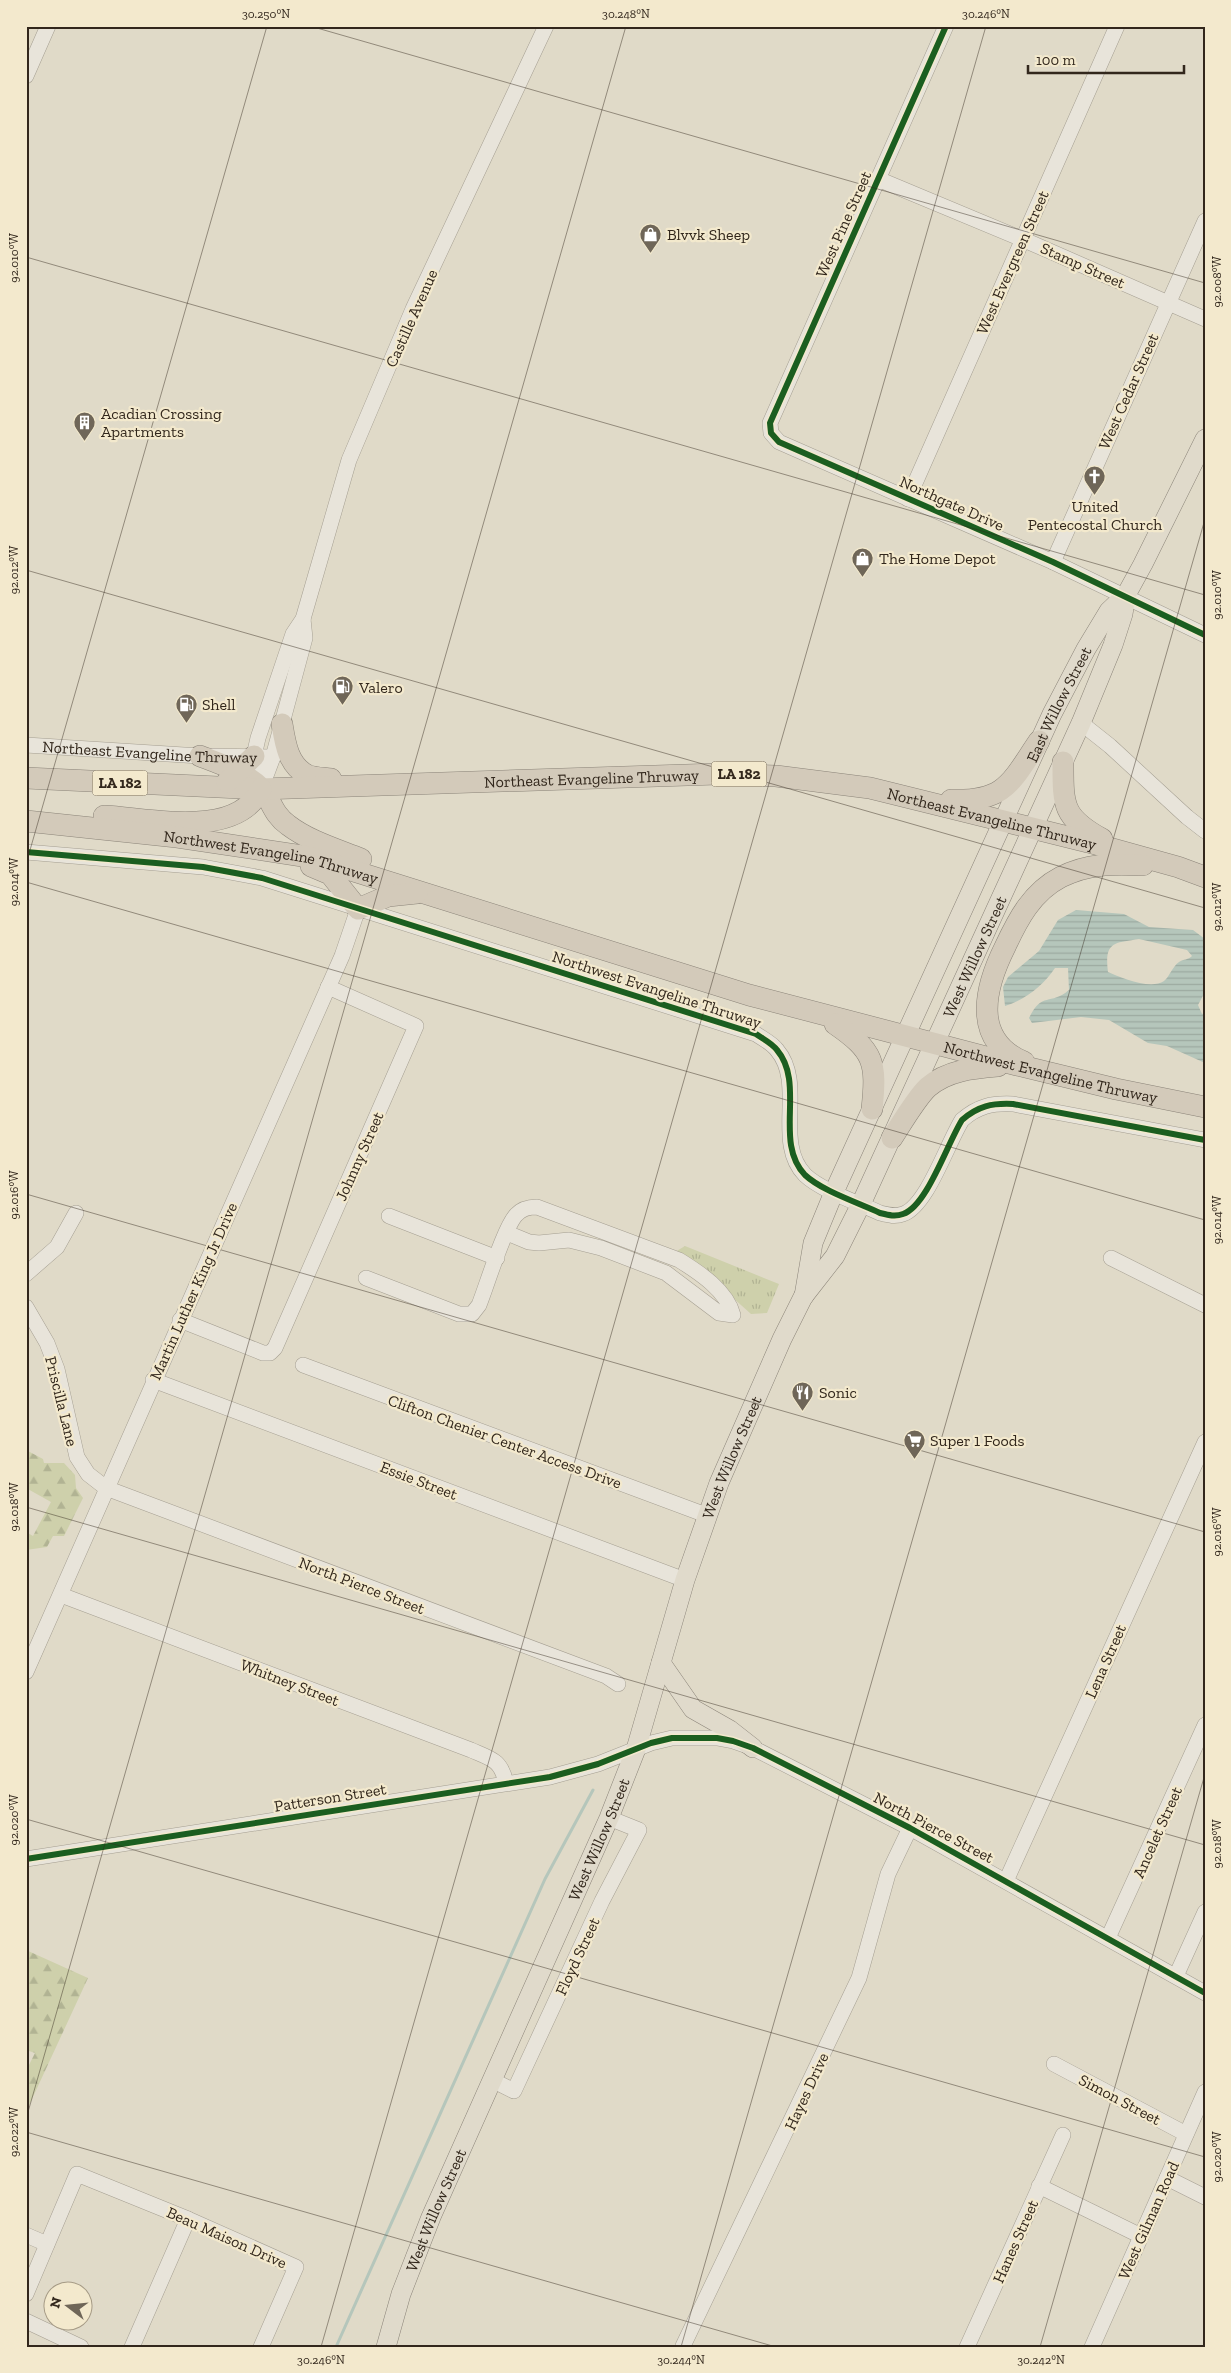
<svg xmlns="http://www.w3.org/2000/svg" width="1231" height="2373" font-family="'Zilla Slab',serif">
<defs>
<pattern id="grass-tufts" width="24" height="20" patternUnits="userSpaceOnUse" patternTransform="scale(1.25)"><rect width="24" height="20" fill="#ced0ab"/><path d="M3 7l-1-3M5 7V3M7 7l1-3M15 17l-1-3M17 17v-4M19 17l1-3" fill="none" stroke="#b1b393"/></pattern>
<pattern id="forest-firs" width="22" height="20" patternUnits="userSpaceOnUse" patternTransform="scale(1.25)"><rect width="22" height="20" fill="#ced0ab"/><path d="M5 1l3.5 6h-7zM16 11l3.5 6h-7z" fill="#b1b393"/></pattern>
<pattern id="water-rules" width="6" height="5" patternUnits="userSpaceOnUse" patternTransform="scale(1.25)"><rect width="6" height="5" fill="#b5c6bb"/><path d="M0 2.5h6" fill="none" stroke="#9caaa0"/></pattern>
</defs>
<rect width="100%" height="100%" fill="#e0dac8"/>
<path fill="url(#grass-tufts)" d="M685,1246L779,1284L767,1313L751,1314L693,1262L675,1252Z"/>
<path fill="url(#forest-firs)" d="M26,1450L43,1459L44,1463H64L75,1475L76,1488L83,1498L64,1536H53L47,1547L26,1550V1532L33,1536L51,1502L26,1488Z
M26,1950L88,1978L26,2112V2071L35,2053L26,2050Z"/>
<path fill="url(#water-rules)" fill-rule="evenodd" d="M1076,910L1124,914L1149,927L1193,930L1205,939V992L1198,1005L1202,1014L1205,1013V1063L1167,1046L1148,1043L1109,1020L1081,1017L1032,1023L1029,1018C1042,991 1050,1006 1069,990L1068,968H1055C1044,985 1025,1000 1005,1006L1003,987L1008,977L1039,951L1058,920ZM1139,939L1187,950L1192,956C1188,960 1184,959 1179,962C1172,967 1170,976 1164,981C1151,990 1121,978 1108,972C1104,941 1115,943 1139,939Z"/>
<g fill="none" stroke-linecap="round" stroke-linejoin="round">
<path stroke="#b5c6bb" stroke-width="3" d="M336,2347L545,1879L593,1790"/>
<defs>
<g id="minor">
<path d="M946,26L770,423L771,433L779,442L1053,562L1205,635"/>
<path d="M26,76L48,26"/>
<path d="M878,179L1022,239L1205,319"/>
<path d="M908,499L1117,26"/>
<path d="M1053,562L1205,221"/>
<path d="M1081,723L1110,746L1187,817L1205,831"/>
<path id="s1" d="M26,745L200,756L273,757"/>
<path d="M261,789L254,756L258,738L293,634L303,619L349,460L413,309L546,26"/>
<path d="M261,789L273,757L305,638L303,619"/>
<path d="M26,852L203,867L262,878L756,1034C763,1039 772,1043 777,1050C806,1084 773,1142 805,1175C822,1191 859,1203 880,1213C888,1215 895,1217 903,1214C927,1206 947,1144 962,1120C978,1106 992,1103 1013,1104L1205,1140"/>
<path d="M389,1216L497,1258"/>
<path d="M1111,1258L1205,1305"/>
<path d="M26,1274L57,1247L76,1213"/>
<path d="M366,1278L459,1314H472L479,1305C487,1285 504,1228 516,1215C522,1208 529,1207 537,1207L679,1260C700,1273 727,1291 733,1315L719,1313L666,1273L601,1248L569,1240L539,1243L529,1242L507,1233"/>
<path d="M26,1307L47,1343L57,1369L77,1457L88,1474L106,1488L606,1676L618,1684"/>
<path d="M180,1320L263,1353H270L275,1348L416,1026L328,987"/>
<path d="M303,1365L706,1515"/>
<path d="M153,1380L685,1580"/>
<path d="M61,1595L471,1750C492,1759 501,1760 506,1783"/>
<path d="M26,1672L342,956L358,909"/>
<path d="M26,1859L550,1777L598,1764L651,1743L672,1738H717L733,1741L753,1748L910,1828L1205,1993"/>
<path d="M1006,1881L1205,1442"/>
<path d="M1108,1938L1205,1725"/>
<path d="M1176,1976L1205,1912"/>
<path d="M1054,2064L1186,2134"/>
<path d="M492,2080L514,2091L602,1901L639,1830L609,1818"/>
<path d="M1167,2178L1205,2197"/>
<path d="M1039,2186L1141,2236"/>
<path d="M26,2235L47,2244"/>
<path d="M26,2294L77,2174L188,2219L296,2267L261,2347"/>
<path d="M26,2321L81,2347"/>
<path d="M683,2346L859,1978L888,1874L910,1828"/>
<path d="M132,2347L188,2219"/>
<path d="M967,2347L1063,2135"/>
<path d="M1092,2347L1205,2092"/>
</g>
<g id="major">
<path id="s2" d="M804,1296L813,1243L834,1192L1052,714L1086,649L1109,611L1126,595L1143,564L1205,439"/>
<path d="M661,1663L693,1709L730,1730L753,1748"/>
<path id="s3" d="M386,2347L401,2294L431,2217L609,1818L636,1749L685,1580L719,1483L782,1339L803,1297L835,1256L861,1204L1081,723L1113,645L1123,614L1126,595"/>
</g>
<g id="highway">
<path d="M282,724C285,743 288,765 307,775C314,778 324,778 331,779"/>
<path d="M200,756C221,764 245,772 261,788C271,798 272,814 288,825C309,841 336,849 361,859"/>
<path d="M1063,762C1063,805 1062,817 1102,839"/>
<path id="s4" d="M26,778L261,789L717,774L776,776L870,788L1088,842L1178,867L1205,877"/>
<path d="M227,782L254,756"/>
<path d="M951,800C1006,802 1011,782 1039,741"/>
<path d="M104,816C149,818 236,840 261,789"/>
<path id="s5" d="M26,821L177,837L309,857L749,995L1017,1065L1116,1089L1205,1107"/>
<path d="M311,866L330,874L358,909L388,896L417,893"/>
<path d="M835,1024C874,1051 877,1062 872,1109"/>
<path d="M1024,1062C971,1040 985,987 1005,947C1018,919 1032,892 1061,877C1089,863 1112,864 1143,865"/>
<path d="M892,1138C901,1124 917,1097 928,1087C948,1070 974,1068 998,1066"/>
</g>
</defs>
<use href="#minor" stroke="#a59f92" stroke-width="16"/>
<use href="#major" stroke="#8b8479" stroke-width="20"/>
<use href="#highway" stroke="#8b8479" stroke-width="22"/>
<use href="#minor" stroke="#e8e4da" stroke-width="15"/>
<use href="#major" stroke="#e0dacb" stroke-width="19"/>
<use href="#highway" stroke="#d3caba" stroke-width="21"/>
<defs>
<path id="cycleway" d="M946,26L770,423L771,433L779,442L1053,562L1205,635
M26,852L203,867L262,878L756,1034C763,1039 772,1043 777,1050C806,1084 773,1142 805,1175C822,1191 859,1203 880,1213C888,1215 895,1217 903,1214C927,1206 947,1144 962,1120C978,1106 992,1103 1013,1104L1205,1140
M26,1859L550,1777L598,1764L651,1743L672,1738H717L733,1741L753,1748L910,1828L1205,1993"/>
</defs>
<use href="#cycleway" stroke="#f3e9cd" stroke-width="9"/>
<use href="#cycleway" stroke="#1b5e20" stroke-width="6"/>
</g>
<path fill="none" stroke="#32271c" stroke-width="1" stroke-opacity="0.45" d="M310,26L1205,283M26,257L1205,595M26,570L1205,908M26,864L267,26M26,882L1205,1220M26,1194L1205,1532M26,1507L1205,1845M26,1819L1205,2157M26,2119L626,26M26,2132L776,2347M321,2347L986,26M681,2347L1205,519M1040,2347L1205,1774"/>
<defs>
<symbol id="shop-pin" viewBox="-11 -11 22 30"><path d="M0 17L-7.5 6A9.5 9.5 0 1 1 7.5 6Z" fill="#6f6658" stroke="#f3e9cd"/><path d="M-5-2.5h2.3a2.7 3.5 0 0 1 5.4 0H5L5.5 6h-11ZM-1.5-2.5h3a1.5 2.3 0 0 0-3 0Z" fill="#fff"/></symbol>
<symbol id="building-pin" viewBox="-11 -11 22 30"><path d="M0 17L-7.5 6A9.5 9.5 0 1 1 7.5 6Z" fill="#6f6658" stroke="#f3e9cd"/><path d="M-4-6H4V6H1V3H-1V6H-4ZM-2.5-4.3h1.7v1.8h-1.7ZM.8-4.3h1.7v1.8H.8ZM-2.5-1h1.7V.8h-1.7ZM.8-1h1.7V.8H.8Z" fill="#fff"/></symbol>
<symbol id="church-pin" viewBox="-11 -11 22 30"><path d="M0 17L-7.5 6A9.5 9.5 0 1 1 7.5 6Z" fill="#6f6658" stroke="#f3e9cd"/><path d="M-1.2-6h2.4v3.5h3.3v2.4h-3.3V6h-2.4V-.1h-3.3v-2.4h3.3Z" fill="#fff"/></symbol>
<symbol id="fuel-pin" viewBox="-11 -11 22 30"><path d="M0 17L-7.5 6A9.5 9.5 0 1 1 7.5 6Z" fill="#6f6658" stroke="#f3e9cd"/><path d="M-5.5-6h7V0h2V4h1.3V-2.5L3-4.5l.8-.8L6-3V5H2.5V1h-1V6h-7ZM-4.2-4.7v3.2H.2V-4.7Z" fill="#fff"/></symbol>
<symbol id="restaurant-pin" viewBox="-11 -11 22 30"><path d="M0 17L-7.5 6A9.5 9.5 0 1 1 7.5 6Z" fill="#6f6658" stroke="#f3e9cd"/><path d="M-5-6h1v4h1v-4h1v4h1v-4h1v5L-1.5 .5V6h-2V.5L-5-1ZM5-6V6H3V1.5H1.5Q1.5-4 5-6Z" fill="#fff"/></symbol>
<symbol id="supermarket-pin" viewBox="-11 -11 22 30"><path d="M0 17L-7.5 6A9.5 9.5 0 1 1 7.5 6Z" fill="#6f6658" stroke="#f3e9cd"/><path d="M-6-5.5h2.5l.6 2H6L4.5 2H-2.5L-4.4-4H-6ZM-1.5 3.2a1.3 1.3 0 1 0 .1 0ZM3 3.2a1.3 1.3 0 1 0 .1 0Z" fill="#fff"/></symbol>
</defs>
<g fill-rule="evenodd">
<use href="#shop-pin" x="638" y="222" width="25" height="34"/>
<use href="#building-pin" x="72" y="410" width="25" height="34"/>
<use href="#church-pin" x="1082" y="464" width="25" height="34"/>
<use href="#shop-pin" x="850" y="546" width="25" height="34"/>
<use href="#fuel-pin" x="330" y="674" width="25" height="34"/>
<use href="#fuel-pin" x="174" y="692" width="25" height="34"/>
<use href="#restaurant-pin" x="790" y="1380" width="25" height="34"/>
<use href="#supermarket-pin" x="902" y="1428" width="25" height="34"/>
</g>
<g text-anchor="middle" stroke-width="4.5" stroke-linejoin="round" paint-order="stroke">
<g fill="#f3e9cd" stroke="#6c6151" stroke-width="1">
<rect x="711.5" y="761.5" width="55" height="25" rx="4"/>
<rect x="92.5" y="770.5" width="55" height="25" rx="4"/>
</g>
<g font-size="15" font-weight="bold" fill="#32271c">
<text x="739" y="779">LA 182</text>
<text x="120" y="788">LA 182</text>
</g>
<g font-size="16" fill="#32271c" stroke="#f3e9cd">
<text transform="translate(843 224) rotate(-66)" y="6">West Pine Street</text>
<text transform="translate(1012 262) rotate(-66)" y="6">West Evergreen Street</text>
<text transform="translate(1083 265) rotate(24)" y="6">Stamp Street</text>
<text transform="translate(411 318) rotate(-66)" y="6">Castille Avenue</text>
<text transform="translate(1128 391) rotate(-66)" y="6">West Cedar Street</text>
<text transform="translate(952 503) rotate(24)" y="6">Northgate Drive</text>
<text dy="6" stroke="none"><textPath href="#s2" startOffset="646">East Willow Street</textPath></text>
<text dy="6" stroke="none"><textPath href="#s1" startOffset="124">Northeast Evangeline Thruway</textPath></text>
<text dy="6" stroke="none"><textPath href="#s4" startOffset="566">Northeast Evangeline Thruway</textPath></text>
<text dy="6" stroke="none"><textPath href="#s4" startOffset="971">Northeast Evangeline Thruway</textPath></text>
<text dy="6" stroke="none"><textPath href="#s5" startOffset="248">Northwest Evangeline Thruway</textPath></text>
<text dy="6" stroke="none"><textPath href="#s3" startOffset="1514">West Willow Street</textPath></text>
<text transform="translate(657 989) rotate(18)" y="6">Northwest Evangeline Thruway</text>
<text dy="6" stroke="none"><textPath href="#s5" startOffset="1058">Northwest Evangeline Thruway</textPath></text>
<text transform="translate(359 1156) rotate(-66)" y="6">Johnny Street</text>
<text transform="translate(193 1291) rotate(-66)" y="6">Martin Luther King Jr Drive</text>
<text transform="translate(62 1401) rotate(76)" y="6">Priscilla Lane</text>
<text transform="translate(505 1441) rotate(20)" y="6">Clifton Chenier Center Access Drive</text>
<text dy="6" stroke="none"><textPath href="#s3" startOffset="956">West Willow Street</textPath></text>
<text transform="translate(419 1480) rotate(21)" y="6">Essie Street</text>
<text transform="translate(362 1585) rotate(21)" y="6">North Pierce Street</text>
<text transform="translate(1105 1661) rotate(-66)" y="6">Lena Street</text>
<text transform="translate(290 1682) rotate(21)" y="6">Whitney Street</text>
<text transform="translate(330 1797) rotate(-9)" y="6">Patterson Street</text>
<text transform="translate(934 1827) rotate(28)" y="6">North Pierce Street</text>
<text transform="translate(1157 1832) rotate(-66)" y="6">Ancelet Street</text>
<text dy="6" stroke="none"><textPath href="#s3" startOffset="551">West Willow Street</textPath></text>
<text transform="translate(577 1956) rotate(-65)" y="6">Floyd Street</text>
<text transform="translate(806 2091) rotate(-65)" y="6">Hayes Drive</text>
<text transform="translate(1120 2099) rotate(28)" y="6">Simon Street</text>
<text dy="6" stroke="none"><textPath href="#s3" startOffset="146">West Willow Street</textPath></text>
<text transform="translate(1148 2220) rotate(-66)" y="6">West Gilman Road</text>
<text transform="translate(227 2237) rotate(24)" y="6">Beau Maison Drive</text>
<text transform="translate(1015 2241) rotate(-66)" y="6">Hanes Street</text>
</g>
<g font-size="16" fill="#32271c" stroke="#f3e9cd" text-anchor="start">
<text x="667" y="240">Blvvk Sheep</text>
<text x="101" y="419">Acadian Crossing<tspan x="101" dy="18">Apartments</tspan></text>
<text x="1095" y="512" text-anchor="middle">United<tspan x="1095" dy="18">Pentecostal Church</tspan></text>
<text x="879" y="564">The Home Depot</text>
<text x="359" y="693">Valero</text>
<text x="202" y="710">Shell</text>
<text x="819" y="1398">Sonic</text>
<text x="930" y="1446">Super 1 Foods</text>
</g>
</g>
<rect width="1231" height="2373" fill="none" stroke="#f3e9cd" stroke-width="55"/>
<g transform="translate(68 2306) rotate(286)"><circle r="24" fill="#f3e9cd" stroke="#a69b86"/>
<path d="M0-4L9 19L0 12L-9 19Z" fill="#6f6658"/>
<text y="-8" font-size="14" font-weight="bold" text-anchor="middle" fill="#32271c">N</text>
</g>
<path d="M1028 65v8h156v-8" fill="none" stroke="#32271c" stroke-width="2.5"/>
<text x="1036" y="65" font-size="15" fill="#32271c" stroke="#f3e9cd" stroke-width="4" paint-order="stroke">100 m</text>
<rect x="28" y="28" width="1176" height="2318" fill="none" stroke="#32271c" stroke-width="2"/>
<g font-size="12" text-anchor="middle" fill="#32271c">
<text x="266" y="18">30.250°N</text>
<text x="626" y="18">30.248°N</text>
<text x="986" y="18">30.246°N</text>
<text transform="translate(14 258) rotate(-90)" y="4">92.010°W</text>
<text transform="translate(1217 282) rotate(-90)" y="4">92.008°W</text>
<text transform="translate(14 570) rotate(-90)" y="4">92.012°W</text>
<text transform="translate(1217 595) rotate(-90)" y="4">92.010°W</text>
<text transform="translate(14 882) rotate(-90)" y="4">92.014°W</text>
<text transform="translate(1217 907) rotate(-90)" y="4">92.012°W</text>
<text transform="translate(14 1195) rotate(-90)" y="4">92.016°W</text>
<text transform="translate(1217 1220) rotate(-90)" y="4">92.014°W</text>
<text transform="translate(14 1507) rotate(-90)" y="4">92.018°W</text>
<text transform="translate(1217 1532) rotate(-90)" y="4">92.016°W</text>
<text transform="translate(14 1820) rotate(-90)" y="4">92.020°W</text>
<text transform="translate(1217 1844) rotate(-90)" y="4">92.018°W</text>
<text transform="translate(14 2132) rotate(-90)" y="4">92.022°W</text>
<text transform="translate(1217 2157) rotate(-90)" y="4">92.020°W</text>
<text x="321" y="2364">30.246°N</text>
<text x="681" y="2364">30.244°N</text>
<text x="1041" y="2364">30.242°N</text>
</g>
</svg>
